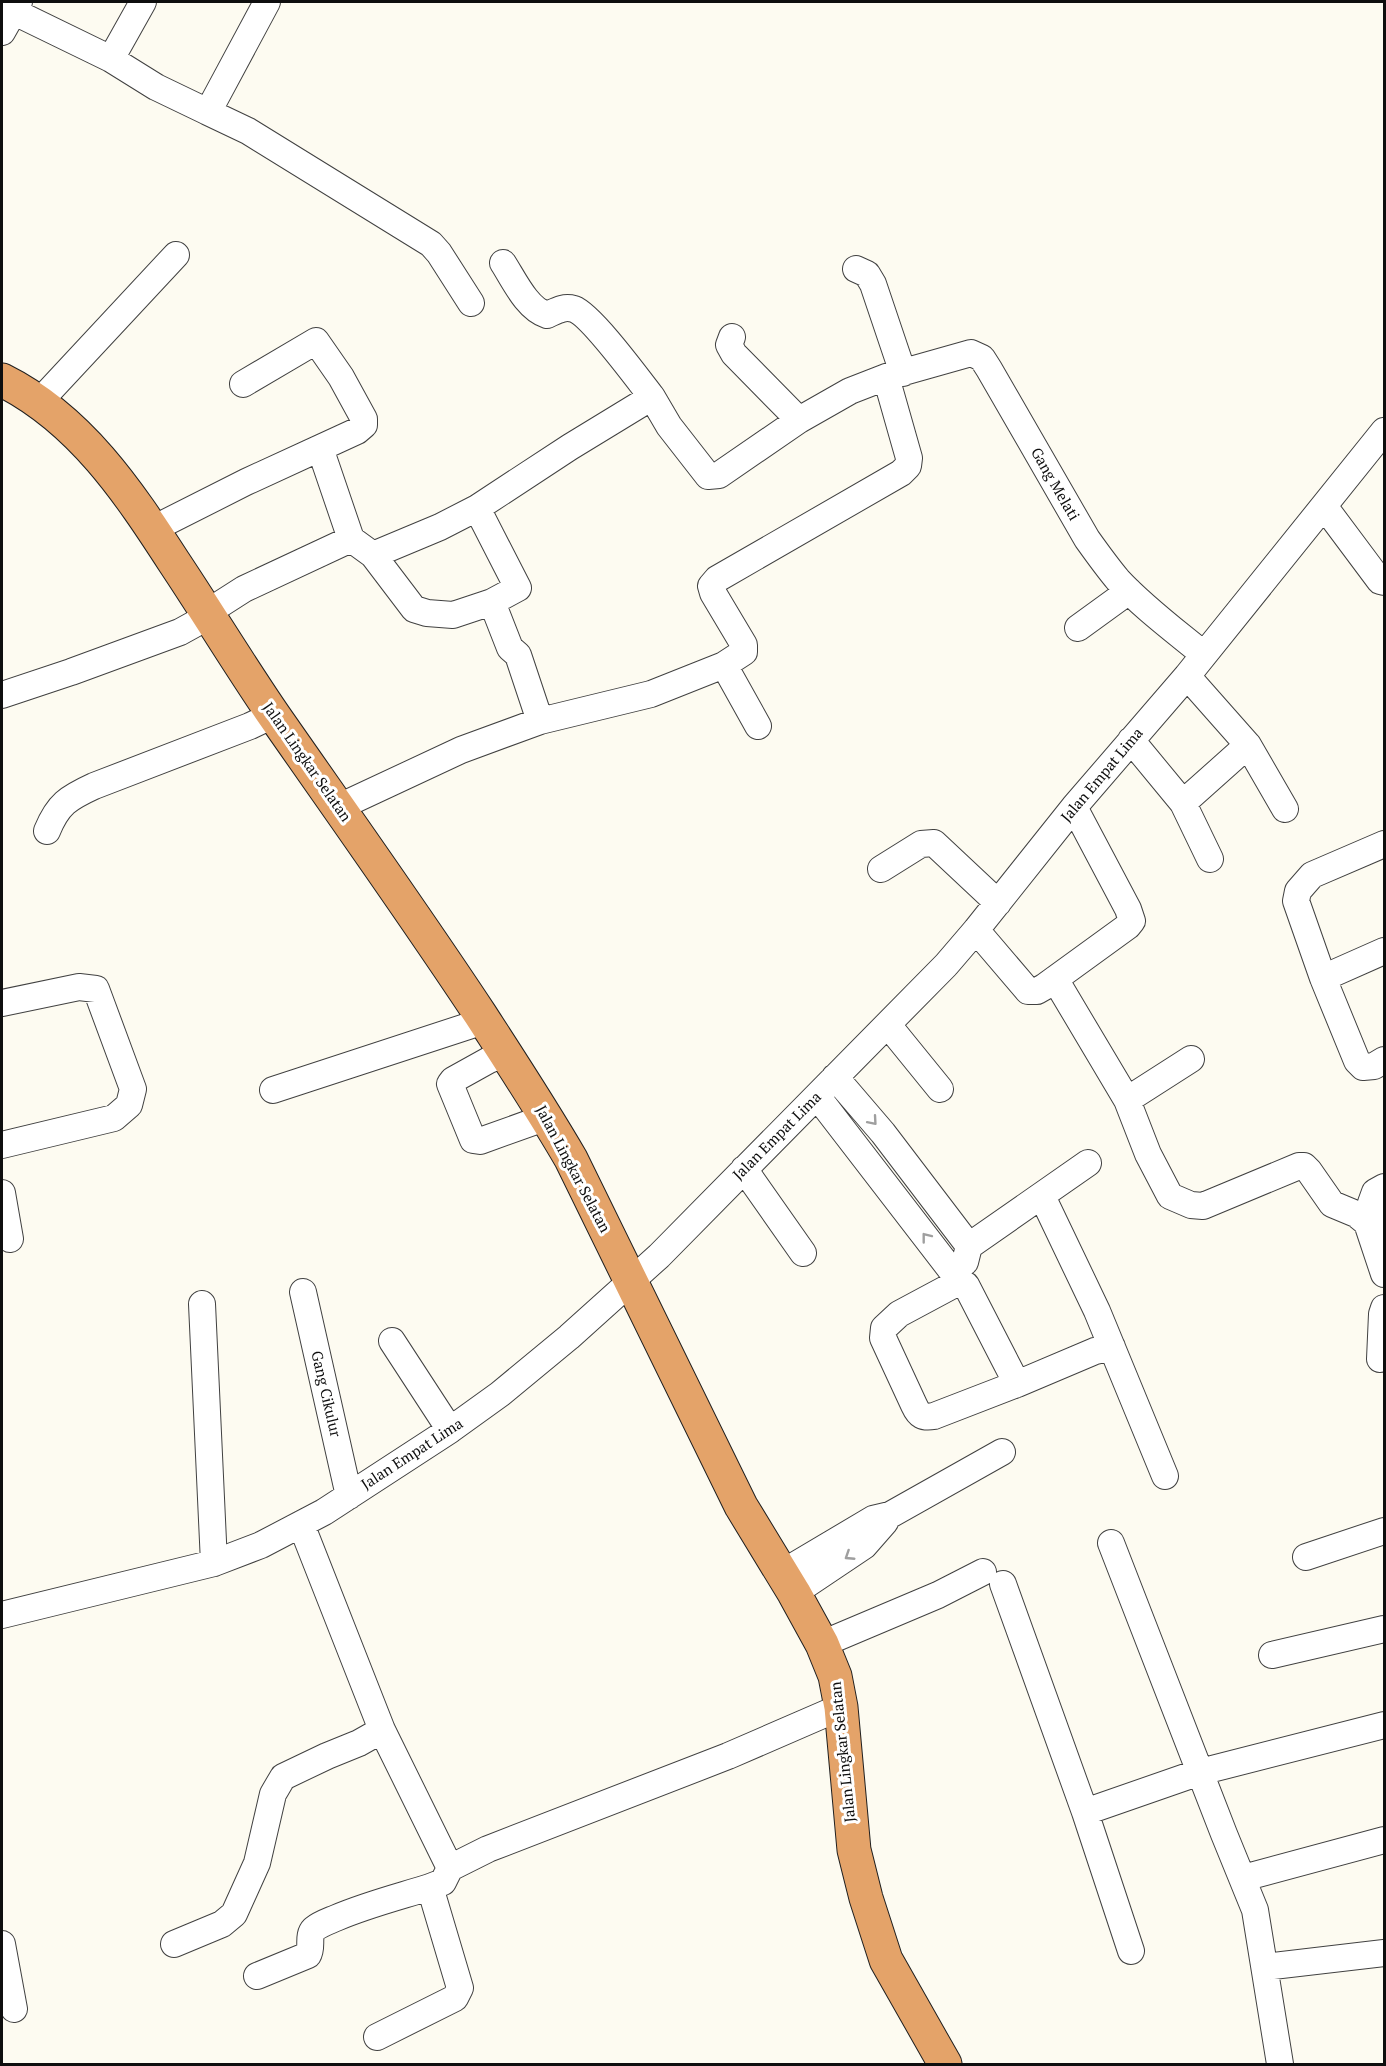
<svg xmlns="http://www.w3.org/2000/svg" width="1386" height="2066" font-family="'PT Serif',serif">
<rect width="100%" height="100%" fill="#fdfbf1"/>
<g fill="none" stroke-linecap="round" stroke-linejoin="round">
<defs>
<path id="minor" d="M2,6L111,59L156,87L208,112L267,2
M2,32L19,2
M111,59L143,2
M208,112L248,131L431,244L439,253L471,303
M503,263C514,280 527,309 547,315C556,311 563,306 574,309C591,315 638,379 652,397
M856,269L867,274L873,284L903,373
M732,337L729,345L734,354L799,420
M243,384L316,341L341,377L364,419V425L357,431L320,448L351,539L373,555L414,609L427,613L453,615L492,602L510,648L518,655L540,721
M39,402L176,255
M1324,506L1380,581L1384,582
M477,508L518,588L492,602
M153,529L246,482L320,448
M373,555L440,527L477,508L570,447L652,397L669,426L708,476L719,475L799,420L850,391L886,377L971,353L982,358L989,369L1087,539C1097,553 1107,567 1118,580C1144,608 1174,630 1203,654
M1078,628L1129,591
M724,665L758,726
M1187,676L1248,745L1285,809
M2,695L71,672L180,632L209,616L219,605L244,589L351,539
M1131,740L1183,803L1210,859
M1183,803L1248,745
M339,807L461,750L540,721L651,694L724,665L744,652V645L713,593L711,586L717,579L901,473L908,466L909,458L886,377
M47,831C58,804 68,798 94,786L250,726L273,715
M1384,844L1312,875L1298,891L1296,901L1323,978L1357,1061L1363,1067L1374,1066L1384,1060
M881,869L921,844L934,843L998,903
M976,930L1028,991H1037L1044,987L1128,926L1132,921L1128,909L1074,807
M1323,978L1384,951
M1055,979L1127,1100L1148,1154L1170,1196L1191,1205L1203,1206L1299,1166H1304L1309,1171L1332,1204L1356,1214L1367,1223L1384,1274
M2,1003L79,987L96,989L133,1089L129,1105L114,1118L2,1145
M888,1025L940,1089
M506,1053L489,1060L453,1080L450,1084L473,1140L480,1141L547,1117
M835,1077L883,1133L969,1246
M273,1090L484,1021
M817,1096L961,1283L966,1285L1017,1384
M1127,1100L1191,1059
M744,1169L803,1253
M2,1193L10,1239
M1042,1196L1097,1311L1165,1476
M1382,1235L1371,1203L1375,1192L1384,1187
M965,1262L969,1246L1088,1163
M961,1283L955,1284L899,1314L884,1328L883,1338L914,1405C919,1416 923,1418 934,1416L1017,1384L1095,1351L1112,1347
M303,1292L349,1496
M202,1304L214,1563
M392,1341L450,1430
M1380,1359L1382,1314L1384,1308
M301,1524L382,1730L450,1868
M1111,1543L1224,1834L1255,1910L1280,2064
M1306,1557L1384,1531
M782,1573L873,1519L890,1515L1002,1452
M1003,1584L1085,1812
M794,1593L864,1546L885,1522
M2,1615L214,1563L261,1545L324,1512L450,1430L500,1394L569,1337L659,1256L946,965L976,930L1074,807L1187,676L1384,431
M822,1644L938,1595L983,1572
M1272,1655L1384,1629
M1243,1878L1384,1840
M2,1944L14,2009
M174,1944L222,1924L234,1914L257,1863L273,1794L283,1777L327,1756L359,1743L382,1730
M1131,1951L1085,1812L1200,1772L1384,1725
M1265,1967L1384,1953
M257,1976L308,1955C313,1947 307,1936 314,1929C320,1924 329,1921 336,1918C366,1905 398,1897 430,1887
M377,2037L455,1998L460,1988L430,1887L443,1882L450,1868L488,1849L728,1756L841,1707"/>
<path id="highway" d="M2,380C80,419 128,491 174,562C208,613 240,666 275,717C344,816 414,914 480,1014C511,1062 542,1109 571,1159L741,1506L794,1593L822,1644L835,1676L841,1707L854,1850L866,1898L886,1960L945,2064"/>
</defs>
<use href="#minor" stroke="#414141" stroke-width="28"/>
<use href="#highway" stroke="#1f1f1f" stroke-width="35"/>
<use href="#minor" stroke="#fff" stroke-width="26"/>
<use href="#highway" stroke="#e4a369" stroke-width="33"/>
</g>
<defs><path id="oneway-chevron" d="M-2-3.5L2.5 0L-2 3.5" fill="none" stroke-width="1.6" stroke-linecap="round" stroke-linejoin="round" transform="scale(1.5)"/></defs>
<g stroke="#9f9f9f">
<use href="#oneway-chevron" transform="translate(873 1121) rotate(49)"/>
<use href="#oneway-chevron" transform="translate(926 1237) rotate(-128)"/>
<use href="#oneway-chevron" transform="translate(849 1556) rotate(147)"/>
</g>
<g text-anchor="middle" stroke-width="6" stroke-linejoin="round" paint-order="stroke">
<g font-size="15" fill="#0e0e0e" stroke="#fff">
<text transform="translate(1055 484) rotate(60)" y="5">Gang Melati</text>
<text transform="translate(307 762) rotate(55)" y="5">Jalan Lingkar Selatan</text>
<text transform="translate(1102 775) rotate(-50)" y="5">Jalan Empat Lima</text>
<text transform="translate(777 1136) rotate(-45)" y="5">Jalan Empat Lima</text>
<text transform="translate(573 1169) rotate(62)" y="5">Jalan Lingkar Selatan</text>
<text transform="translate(326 1394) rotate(77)" y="5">Gang Cikulur</text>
<text transform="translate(412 1454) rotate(-33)" y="5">Jalan Empat Lima</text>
<text transform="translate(843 1752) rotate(-96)" y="5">Jalan Lingkar Selatan</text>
</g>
</g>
<rect width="1386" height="2066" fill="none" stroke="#0e0e0e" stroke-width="6"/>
</svg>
